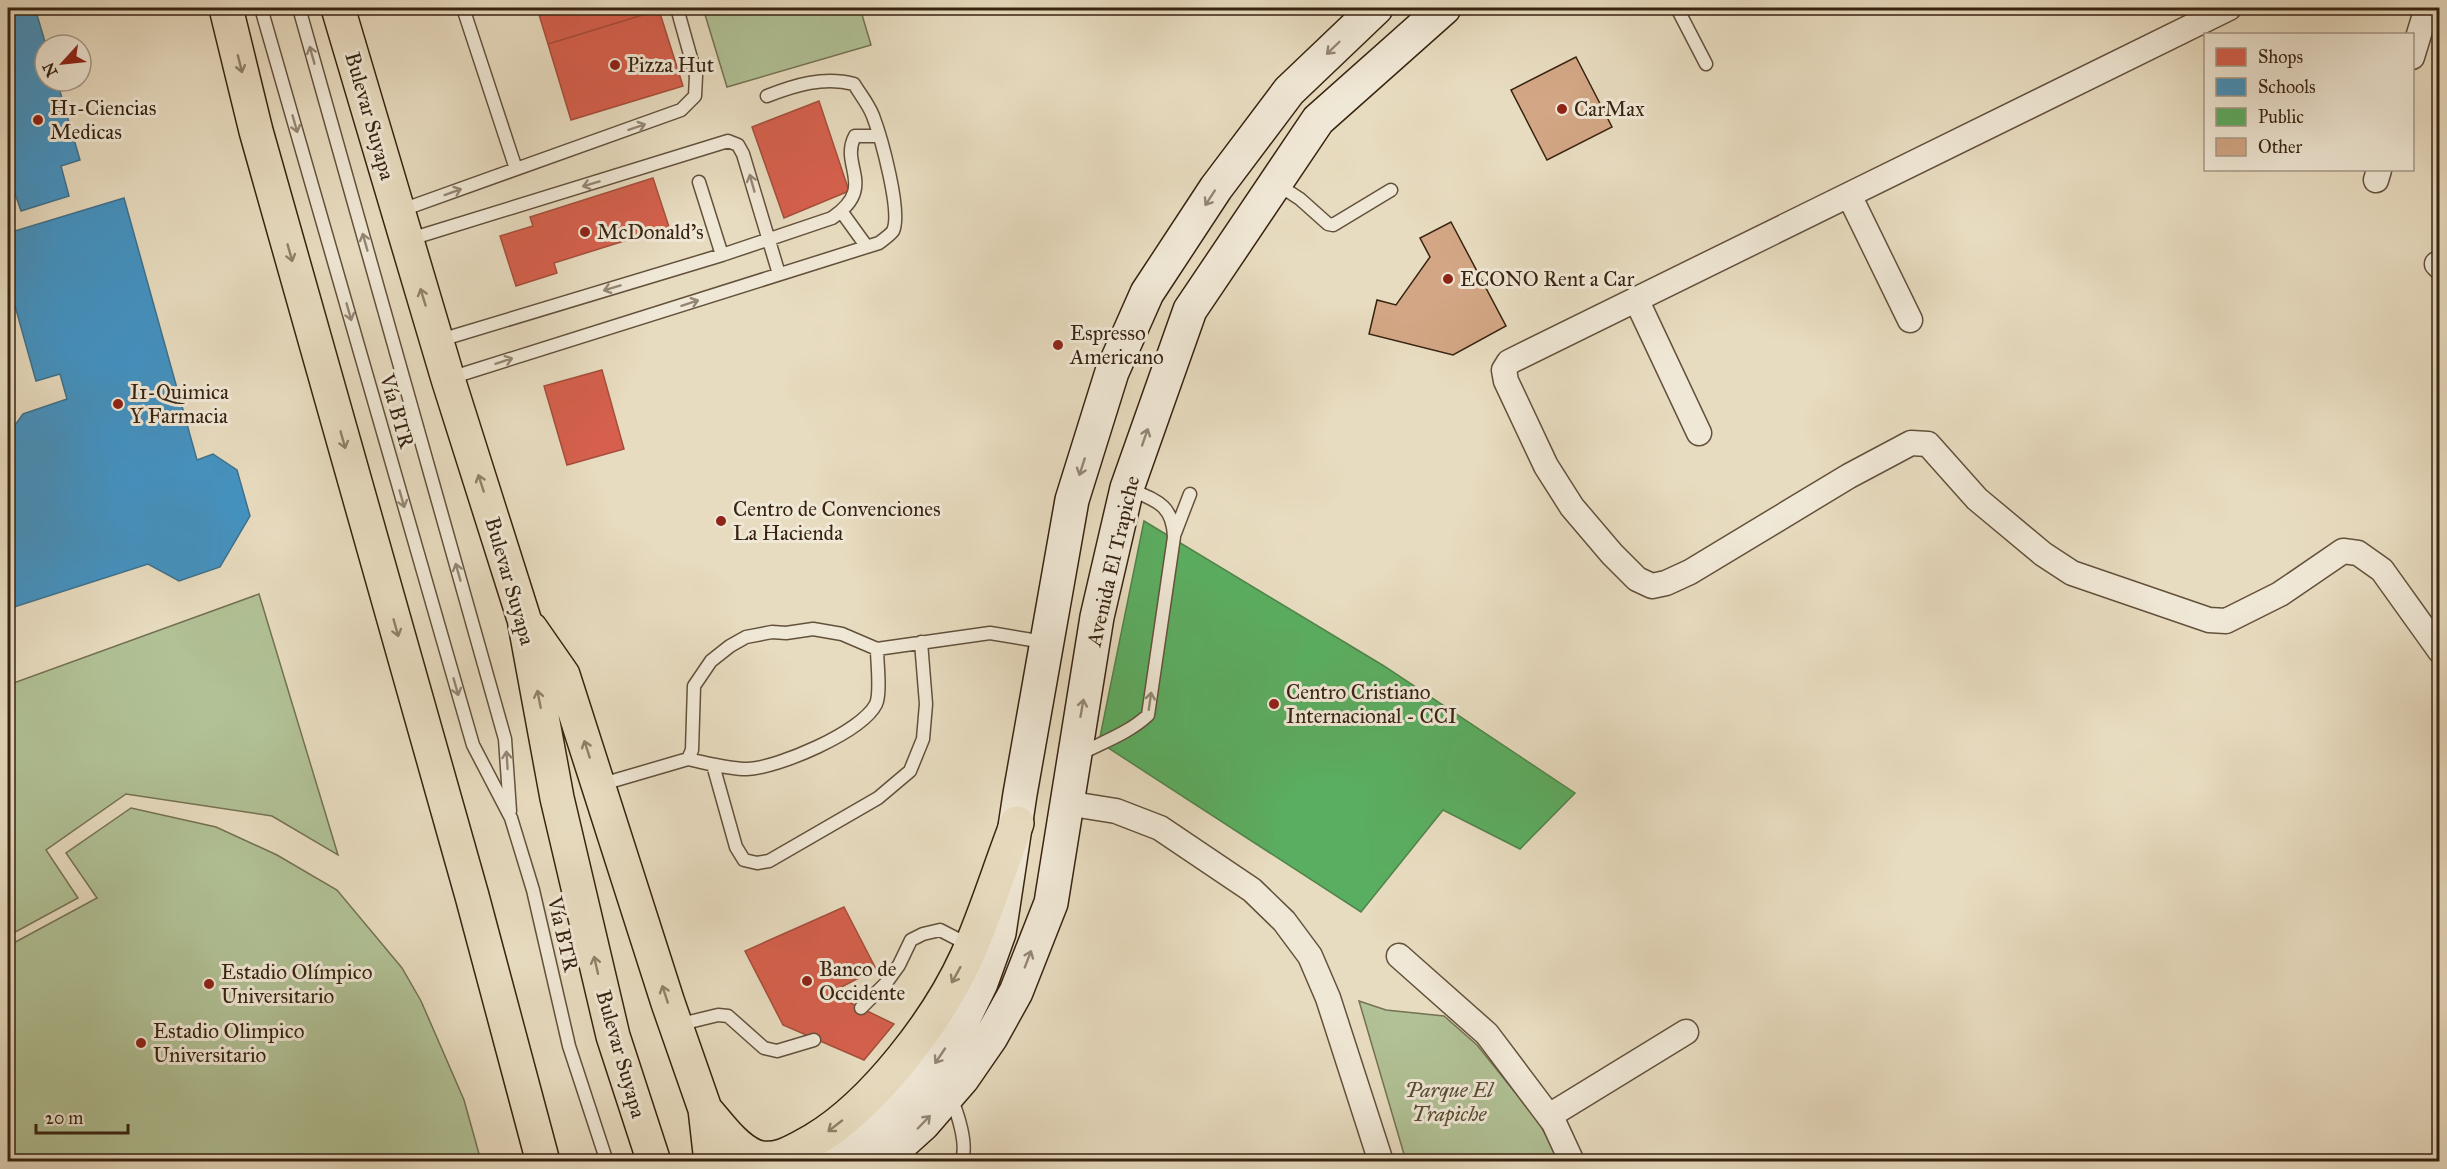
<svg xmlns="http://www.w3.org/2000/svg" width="2447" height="1169" font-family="'IM FELL Great Primer',serif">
<rect width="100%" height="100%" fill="#e8dcc0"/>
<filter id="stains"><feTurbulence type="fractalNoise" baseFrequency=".00333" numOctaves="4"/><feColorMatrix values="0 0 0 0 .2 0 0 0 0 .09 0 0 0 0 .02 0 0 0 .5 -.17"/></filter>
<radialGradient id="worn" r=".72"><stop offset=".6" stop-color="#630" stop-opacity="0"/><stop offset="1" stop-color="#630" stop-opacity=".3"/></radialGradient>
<path fill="#b1c296" stroke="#747253" stroke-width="1.5" d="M703,8H860L871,45L727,87Z
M259,594L338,855L272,816L126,794L46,850L78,898L8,936V685Z
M131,808L216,827L277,855L337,890L402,968L421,1001L464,1100L481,1161H8V946L97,898L66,853Z
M1359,1001L1386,1010L1444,1016L1477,1045L1538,1121L1560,1161H1406Z"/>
<path fill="#d6604d" stroke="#a64e3b" stroke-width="1.5" d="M537,8H658L659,10L548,44Z
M659,10L683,86L571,120L548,44Z
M819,101L849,191L784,218L752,127Z
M653,178L669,227L554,263L557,273L516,286L500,236L533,226L530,217Z
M602,370L624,449L567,465L544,386Z
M844,907L876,969L830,993L894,1024L864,1060L783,1025L745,951Z"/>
<path fill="#4393c3" stroke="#3f718d" stroke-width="1.5" d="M8,8H35L46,45L45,81H57L80,160L61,166L69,196L21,211L11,182L8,183Z
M124,198L197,460L213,454L237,470L250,516L220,567L179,581L148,564L8,609V499L15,497L8,469V435L23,414L67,399L60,374L36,381L8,281V233Z"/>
<path fill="#5aae61" stroke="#508449" stroke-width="1.5" d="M1144,521L1384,666L1575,793L1520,849L1443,810L1361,912L1099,742Z"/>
<path fill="#d3a785" stroke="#372310" stroke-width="1.5" d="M1576,57L1612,127L1547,160L1511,90Z
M1451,222L1506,326L1453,355L1369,334L1377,300L1396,305L1430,257L1420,238Z"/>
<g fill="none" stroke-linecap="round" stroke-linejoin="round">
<defs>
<path id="service" d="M261,8L473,745L511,818L533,890L569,1046L607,1162
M299,8L505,739L510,811
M463,8L516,169
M1677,8L1706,64
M699,182L722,255
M1277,184L1300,199L1328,224L1333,225L1391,190
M399,211L681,110L695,96L696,76L677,8
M841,211L867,247
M407,240L728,141L738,145L743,154L779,274
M437,341L722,255L832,218C878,186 839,166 855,136H878
M450,378L879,243C883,240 890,235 893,231C902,212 881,137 873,116C869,105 860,94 854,84C824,76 795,85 767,96
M1175,533L1190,494
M1080,754C1103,742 1129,733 1148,715L1174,537C1173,503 1154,500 1127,488
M688,759C707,763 728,769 747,769C778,768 862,732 876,704C881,693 877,662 877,649
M713,765L736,847L744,860L757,863L769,861L878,798L910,771L923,739L926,704L921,642
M599,785L688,759L692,750L694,686L711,661L730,646L746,637L772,632L786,633L813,629L842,634L877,649L990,633L1044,642
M861,1008L886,983L899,965L911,940L923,934L940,930L971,946
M677,1025L718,1015L728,1016L764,1048L777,1051L814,1040
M950,1096C957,1111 969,1146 961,1162"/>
<path id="minor" d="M2229,8L1509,362L1504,370L1506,381L1546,466L1572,507L1612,554L1637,579L1652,586L1666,583L1690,572L1849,476L1911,443L1928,444L1977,499L2043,554L2072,573L2209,620L2226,621L2280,594L2343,551L2358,553L2382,570L2440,651
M2412,57L2427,8
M2376,180L2379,170
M1849,195L1910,320
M2437,264L2440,267
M1636,299L1699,433
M1066,803L1116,811L1160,828L1252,890L1284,921L1310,956L1328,998L1381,1162
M1399,956L1487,1034L1554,1123L1572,1162
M1549,1116L1686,1032"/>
<path id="secondary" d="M834,1162L893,1114L932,1068L959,1028L981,983L999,933L1020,794L1072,500L1112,372L1147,293L1216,188L1289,91L1376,8
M881,1162L923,1124L962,1079L991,1037L1016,992L1051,903L1097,617L1127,488L1190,310L1318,120L1444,8"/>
<path id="primary" d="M226,8L256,131L472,896L543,1162
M338,8L448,379L524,619L557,798L613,1036L654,1162
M531,629L563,675L668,1003L705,1109L711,1162
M705,1109C719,1125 734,1147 754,1156C776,1164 796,1150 814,1140C874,1104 938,1020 967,956C986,913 1000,867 1017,823"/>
</defs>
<use href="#service" stroke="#63513c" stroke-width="15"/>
<use href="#minor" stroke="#63513c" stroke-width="27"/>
<use href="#secondary" stroke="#372310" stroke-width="36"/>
<use href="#primary" stroke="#372310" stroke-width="36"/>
<use href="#service" stroke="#f0e8d6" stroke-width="12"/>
<use href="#minor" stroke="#f0e8d6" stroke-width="24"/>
<use href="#secondary" stroke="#f0e8d6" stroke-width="33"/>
<use href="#primary" stroke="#e8dcc0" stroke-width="33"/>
</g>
<defs><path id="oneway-shaft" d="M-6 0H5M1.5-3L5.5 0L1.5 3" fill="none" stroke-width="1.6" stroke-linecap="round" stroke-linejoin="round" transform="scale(1.5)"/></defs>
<g stroke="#948673">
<use href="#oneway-shaft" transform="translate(1333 48) rotate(136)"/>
<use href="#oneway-shaft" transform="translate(312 55) rotate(-106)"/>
<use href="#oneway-shaft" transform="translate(295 124) rotate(74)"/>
<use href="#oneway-shaft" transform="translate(637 127) rotate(-19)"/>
<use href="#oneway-shaft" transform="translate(752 183) rotate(-106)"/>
<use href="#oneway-shaft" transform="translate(591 184) rotate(163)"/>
<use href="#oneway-shaft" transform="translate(453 192) rotate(-20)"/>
<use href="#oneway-shaft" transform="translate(1210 198) rotate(123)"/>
<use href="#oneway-shaft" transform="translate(365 242) rotate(-106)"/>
<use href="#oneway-shaft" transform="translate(612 288) rotate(163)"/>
<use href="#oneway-shaft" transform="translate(690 303) rotate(-18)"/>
<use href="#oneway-shaft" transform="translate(349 312) rotate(74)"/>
<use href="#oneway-shaft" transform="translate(504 361) rotate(-18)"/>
<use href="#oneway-shaft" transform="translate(1145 437) rotate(-71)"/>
<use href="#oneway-shaft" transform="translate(1082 467) rotate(108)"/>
<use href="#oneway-shaft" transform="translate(402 499) rotate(74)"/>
<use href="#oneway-shaft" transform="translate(458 572) rotate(-106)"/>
<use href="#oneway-shaft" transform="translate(456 687) rotate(74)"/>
<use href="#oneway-shaft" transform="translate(1150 701) rotate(-82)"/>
<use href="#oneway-shaft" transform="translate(1082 708) rotate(-80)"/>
<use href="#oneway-shaft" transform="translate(507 760) rotate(-94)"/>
<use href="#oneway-shaft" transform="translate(1028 959) rotate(-69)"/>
<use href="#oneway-shaft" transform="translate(940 1056) rotate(124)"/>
<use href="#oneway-shaft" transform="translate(924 1122) rotate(-46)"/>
</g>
<g stroke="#908068">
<use href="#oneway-shaft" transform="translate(240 64) rotate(76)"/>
<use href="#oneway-shaft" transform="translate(290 253) rotate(74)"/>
<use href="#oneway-shaft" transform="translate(423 297) rotate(-107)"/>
<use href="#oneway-shaft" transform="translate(343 440) rotate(74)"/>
<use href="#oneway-shaft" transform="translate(481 483) rotate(-108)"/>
<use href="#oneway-shaft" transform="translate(396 628) rotate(74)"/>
<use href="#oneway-shaft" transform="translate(539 699) rotate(-101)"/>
<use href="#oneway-shaft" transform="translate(587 749) rotate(-108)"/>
<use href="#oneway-shaft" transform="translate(596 965) rotate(-103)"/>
<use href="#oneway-shaft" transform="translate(956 975) rotate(119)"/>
<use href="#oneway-shaft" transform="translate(665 994) rotate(-108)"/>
<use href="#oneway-shaft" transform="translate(835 1126) rotate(142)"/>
</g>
<g fill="#8f2418" stroke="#f0e8d6" stroke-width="2">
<circle cx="615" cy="65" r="6"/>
<circle cx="1562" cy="109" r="6"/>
<circle cx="38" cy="120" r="6"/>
<circle cx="585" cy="232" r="6"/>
<circle cx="1448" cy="279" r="6"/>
<circle cx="1058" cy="345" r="6"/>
<circle cx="118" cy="404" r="6"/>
<circle cx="721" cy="521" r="6"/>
<circle cx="1274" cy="704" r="6"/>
<circle cx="807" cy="981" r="6"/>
<circle cx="209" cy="984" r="6"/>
<circle cx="141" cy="1043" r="6"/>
</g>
<g text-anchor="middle" stroke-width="6" stroke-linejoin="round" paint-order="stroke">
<g font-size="21" fill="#372310" stroke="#f0e8d6" text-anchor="start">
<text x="627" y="72">Pizza Hut</text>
<text x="50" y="115">H1-Ciencias<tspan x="50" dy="24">Medicas</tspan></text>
<text x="1574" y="116">CarMax</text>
<text x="597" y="239">McDonald's</text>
<text x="1460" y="286">ECONO Rent a Car</text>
<text x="1070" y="340">Espresso<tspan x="1070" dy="24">Americano</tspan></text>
<text x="130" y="399">I1-Quimica<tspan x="130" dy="24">Y Farmacia</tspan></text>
<text x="733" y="516">Centro de Convenciones<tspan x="733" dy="24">La Hacienda</tspan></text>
<text x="1286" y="699">Centro Cristiano<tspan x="1286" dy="24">Internacional - CCI</tspan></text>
<text x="819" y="976">Banco de<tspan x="819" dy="24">Occidente</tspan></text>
<text x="221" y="979">Estadio Olímpico<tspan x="221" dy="24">Universitario</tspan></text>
<text x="153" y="1038">Estadio Olimpico<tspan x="153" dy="24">Universitario</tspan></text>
</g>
<g font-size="21" fill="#372310" stroke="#f0e8d6">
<text transform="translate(370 116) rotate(74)" y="7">Bulevar Suyapa</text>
<text transform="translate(397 411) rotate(74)" y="7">Vía BTR</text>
<text transform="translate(1113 561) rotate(-77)" y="7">Avenida El Trapiche</text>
<text transform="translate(510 581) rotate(74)" y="7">Bulevar Suyapa</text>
<text transform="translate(563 934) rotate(77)" y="7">Vía BTR</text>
<text transform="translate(621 1054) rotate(74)" y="7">Bulevar Suyapa</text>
</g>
<g font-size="21" font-style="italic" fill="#564b32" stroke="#f0e8d6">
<text x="1449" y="1097">Parque El<tspan x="1449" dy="24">Trapiche</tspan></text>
</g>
</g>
<rect width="2447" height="1169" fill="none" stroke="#e8dcc0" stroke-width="30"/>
<rect x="9" y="9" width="2429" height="1151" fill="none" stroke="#372310" stroke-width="3"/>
<rect x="15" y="15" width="2417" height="1139" fill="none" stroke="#372310" stroke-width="1.5"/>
<rect x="2204" y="33" width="210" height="138" fill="#f0e8d6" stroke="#a69987" stroke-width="1.5"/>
<rect x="2216" y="48" width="30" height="18" fill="#d6604d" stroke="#a69987" stroke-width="1.5"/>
<text x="2258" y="63" font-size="18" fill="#372310">Shops</text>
<rect x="2216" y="78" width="30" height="18" fill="#4393c3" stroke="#a69987" stroke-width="1.5"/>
<text x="2258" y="93" font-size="18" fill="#372310">Schools</text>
<rect x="2216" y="108" width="30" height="18" fill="#5aae61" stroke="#a69987" stroke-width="1.5"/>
<text x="2258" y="123" font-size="18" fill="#372310">Public</text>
<rect x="2216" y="138" width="30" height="18" fill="#d3a785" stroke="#a69987" stroke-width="1.5"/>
<text x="2258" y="153" font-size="18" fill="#372310">Other</text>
<g transform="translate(63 63) rotate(243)"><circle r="28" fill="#f0e8d6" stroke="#a69987" stroke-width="1.5"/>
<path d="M0-4.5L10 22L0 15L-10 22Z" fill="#8f2418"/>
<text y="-9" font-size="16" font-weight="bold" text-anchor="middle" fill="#372310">N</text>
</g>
<path d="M36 1124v9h92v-9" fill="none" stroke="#372310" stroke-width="3"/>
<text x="45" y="1124" font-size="18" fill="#372310" stroke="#f0e8d6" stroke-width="4.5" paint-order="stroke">20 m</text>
<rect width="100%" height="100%" filter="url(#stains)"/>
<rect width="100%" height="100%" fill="url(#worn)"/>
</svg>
